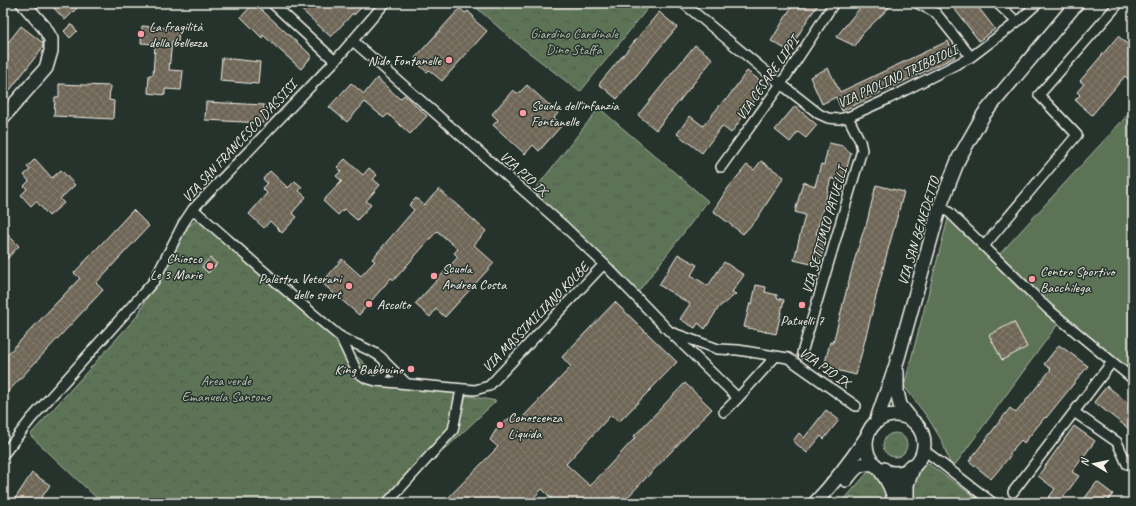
<svg xmlns="http://www.w3.org/2000/svg" width="1136" height="506" font-family="Caveat,sans-serif">
<defs>
<pattern id="grass-tufts" width="24" height="20" patternUnits="userSpaceOnUse"><rect width="24" height="20" fill="#5d7357"/><path d="M3 7l-1-3M5 7V3M7 7l1-3M15 17l-1-3M17 17v-4M19 17l1-3" fill="none" stroke="#525b4e"/></pattern>
<pattern id="forest-crowns" width="20" height="18" patternUnits="userSpaceOnUse"><rect width="20" height="18" fill="#5d7357"/><path d="M2 6a3 3 0 1 1 6 0M12 15a3 3 0 1 1 6 0" fill="none" stroke="#525b4e"/></pattern>
<pattern id="building-cross-hatch" width="8" height="8" patternUnits="userSpaceOnUse"><rect width="8" height="8" fill="#6e6656"/><path d="M0 0l8 8M0 8l8-8" fill="none" stroke="#837c6e"/></pattern>
</defs>
<rect width="100%" height="100%" fill="#26332d"/>
<filter id="ink" filterUnits="userSpaceOnUse"><feTurbulence type="fractalNoise" baseFrequency=".025" numOctaves="2"/><feDisplacementMap in="SourceGraphic" scale="8" xChannelSelector="R" yChannelSelector="G"/><feConvolveMatrix kernelMatrix="1 2 1 2 8 2 1 2 1" color-interpolation-filters="sRGB"/></filter>
<g filter="url(#ink)">
<path fill="url(#grass-tufts)" stroke="#a8b2a0" d="M599,108L708,201L635,296L532,193Z
M883 445a12 12 0 1 1 24 0a12 12 0 1 1-24 0Z
M926,462L983,503H909C911,487 913,472 926,462Z
M869,471C878,477 888,491 889,503H841Z"/>
<path fill="url(#forest-crowns)" stroke="#a8b2a0" d="M471,3H652L580,92L514,41Z
M199,218L297,297L380,379L496,401L404,488L391,503H102L30,435L138,315L181,232Z"/>
<path fill="#5d7357" stroke="#a8b2a0" d="M1133,109V377L1063,317L952,469L942,441L928,418L904,386L949,215L997,257Z"/>
<path fill="url(#building-cross-hatch)" stroke="#f4f1e8" d="M49,3H82L65,20Z
M254,3L312,56L301,69L263,35L262,38L241,17Z
M294,3H366L354,15L353,13L331,37Z
M794,3H819L806,22L789,51L771,41Z
M864,3H894L863,33L855,46L836,37Z
M950,3H975L995,29L979,41Z
M460,8L465,13L468,11L474,17L473,19L487,31L442,81L429,70L427,72L420,66L422,64L415,58Z
M659,12L677,27L617,99L599,84Z
M71,24L77,31L70,38L64,31Z
M21,26L43,43V47L10,90L3,85V49Z
M142,26L179,29L178,42L172,41L169,70L183,71L181,90L165,89V95L148,93L149,75H153L155,44L141,43Z
M1118,36L1133,49V74L1128,79L1125,76L1092,115L1075,100L1080,95L1077,92L1084,84L1080,81Z
M948,41L955,57L842,111L836,97L822,104L810,77L828,68L840,92Z
M695,45L713,59L656,130L638,115Z
M222,58L260,62L258,84L220,81Z
M747,71L766,85L731,133L722,126L702,153L677,134L690,116L703,126L725,99L726,100Z
M377,78L400,99L404,95L427,116L410,134L388,114L384,118L365,102L347,122L329,107L351,83L364,94Z
M59,84L110,86L109,100L114,101L113,119L54,116L55,97H59Z
M527,85L558,113L554,118L562,125L539,151L533,145L525,154L493,125L498,120L492,114L513,90L518,94Z
M206,102L264,105L263,123L205,120Z
M795,106L817,125L806,138L798,132L790,142L775,130Z
M829,143L843,146L851,153L843,182L831,178L816,235L826,237L819,266L794,260L805,215L795,212L803,182L815,186L821,164L824,165Z
M35,159L52,178L61,170L75,185L60,199L64,203L49,216L36,201L31,206L21,195L27,189L24,186L29,181L24,175L30,170L27,167Z
M345,159L363,175L369,168L377,175L373,179L380,185L366,201L371,205L357,220L344,209L338,215L323,201L342,181L336,176L341,171L337,167Z
M761,161L784,177L756,220L743,234L713,211L728,188L747,165L754,170Z
M270,171L288,188L295,181L302,187L299,191L306,197L292,213L297,217L282,233L270,221L264,228L249,214L267,193L262,188L267,183L263,179Z
M876,185L904,192L886,257L856,375L824,367L830,342L833,343L853,265L865,226H866Z
M439,189L486,231L474,245L494,263L445,317L436,309L430,317L415,304L458,257L454,253L458,249L437,231L394,280L391,278L359,315L322,283L342,259L361,276L375,261L372,259L414,210L409,205L416,198L424,205Z
M133,210L149,226L96,283L103,290L3,397V359L80,278L74,273Z
M3,230L19,246L3,263Z
M678,254L697,265L691,275L708,286L724,262L744,275L732,292L736,294L719,307L705,329L698,323L695,328L680,319L690,304L659,285Z
M210,258L217,264L208,273L202,267Z
M756,285L766,287L765,292L777,295V298L784,300L776,334L744,327L750,303L752,304Z
M615,302L677,362L619,422L611,415L566,464L590,486L635,438L634,436L685,383L712,409L622,503L613,496L607,503H556L542,489L529,503H443L498,447L490,440L496,430L500,425L514,415L520,420L571,367L562,357Z
M1014,322L1027,347L1002,360L989,335Z
M1059,345L1088,366L1046,418L1045,417L1024,443L1021,440L1009,454L1011,455L991,479L969,461L1010,408L1016,413L1051,369L1044,364Z
M1107,386L1133,407V432L1094,402Z
M826,410L839,420L824,439L821,436L807,453L793,441L799,433L804,438Z
M1074,426L1095,441L1072,472L1079,476L1059,503H1045L1055,489L1038,476Z
M32,473L50,485L38,503H12Z
M1097,482L1113,494L1106,503H1081Z"/>
<g fill="none" stroke-linecap="round" stroke-linejoin="round">
<defs>
<path id="street" d="M272,3L335,61
M683,3L781,84L819,114L828,118L838,119L848,117L888,99L971,57L1017,22L1038,3
M917,3L936,13L971,57
M997,3L1017,22
M353,41L565,227L604,264L670,332L738,398L776,356
M721,167L781,84L834,3
M940,206L950,213L1048,309L1133,379
M193,209C241,251 289,294 338,335C348,343 380,351 385,362C389,371 382,377 376,381
M984,246L1077,135L1039,95L1119,3
M673,333L718,349L738,350L788,358L856,406
M340,336L357,372L366,378L376,381L475,390L489,386L604,264
M802,353L862,150L860,141L848,117
M385,362L406,383
M724,412L738,398
M1074,412L1117,442L1127,464
M924,450L993,503
M3,455L31,419L154,281L183,224L193,209L335,61L385,3
M1013,492L1112,362
M387,503L453,430L461,390"/>
<path id="secondary" d="M3,117L46,68L51,51V39L44,27L23,3
M897,372V391L900,405L910,418
M866 444a29 29 0 1 1 58 0a29 29 0 1 1-58 0Z
M877,419L896,365L940,206L959,158L984,114L1077,3
M846,480C854,470 858,462 873,464
M815,503C834,483 850,462 866,438"/>
<path id="highway" d="M883,471C891,481 894,491 898,503
M905,503V484L911,468"/>
</defs>
<use href="#street" stroke="#f4f1e8" stroke-width="12"/>
<use href="#secondary" stroke="#f4f1e8" stroke-width="16"/>
<use href="#highway" stroke="#f4f1e8" stroke-width="20"/>
<use href="#street" stroke="#26332d" stroke-width="9"/>
<use href="#secondary" stroke="#26332d" stroke-width="13"/>
<use href="#highway" stroke="#26332d" stroke-width="17"/>
</g>
</g>
<g fill="#ff9aa2" stroke="#26332d" stroke-width="1.5">
<circle cx="141" cy="34" r="4"/>
<circle cx="449" cy="60" r="4"/>
<circle cx="523" cy="113" r="4"/>
<circle cx="210" cy="266" r="4"/>
<circle cx="434" cy="276" r="4"/>
<circle cx="1032" cy="279" r="4"/>
<circle cx="349" cy="286" r="4"/>
<circle cx="369" cy="304" r="4"/>
<circle cx="802" cy="305" r="4"/>
<circle cx="411" cy="369" r="4"/>
<circle cx="500" cy="425" r="4"/>
</g>
<g text-anchor="middle" stroke-width="3" stroke-linejoin="round" paint-order="stroke">
<g font-size="14" fill="#f4f1e8" stroke="#26332d" text-anchor="start">
<text x="149" y="31">La fragilità<tspan x="149" dy="16">della bellezza</tspan></text>
<text x="441" y="65" text-anchor="end">Nido Fontanelle</text>
<text x="531" y="110">Scuola dell'infanzia<tspan x="531" dy="16">Fontanelle</tspan></text>
<text x="202" y="263" text-anchor="end">Chiosco<tspan x="202" dy="16">Le 3 Marie</tspan></text>
<text x="442" y="273">Scuola<tspan x="442" dy="16">Andrea Costa</tspan></text>
<text x="1040" y="276">Centro Sportivo<tspan x="1040" dy="16">Bacchilega</tspan></text>
<text x="341" y="283" text-anchor="end">Palestra Veterani<tspan x="341" dy="16">dello sport</tspan></text>
<text x="377" y="309">Ascolto</text>
<text x="802" y="325" text-anchor="middle">Patuelli 7</text>
<text x="403" y="374" text-anchor="end">King Babbuino</text>
<text x="508" y="422">Conoscenza<tspan x="508" dy="16">Liquida</tspan></text>
</g>
<g font-size="14" fill="#b8bfae" stroke="#26332d">
<text x="574" y="38">Giardino Cardinale<tspan x="574" dy="16">Dino Staffa</tspan></text>
<text x="226" y="385">Area verde<tspan x="226" dy="16">Emanuela Sansone</tspan></text>
</g>
<g font-size="14" fill="#f4f1e8" stroke="#26332d">
<text transform="translate(897 76) rotate(-25)" y="5">VIA PAOLINO TRIBBIOLI</text>
<text transform="translate(767 78) rotate(-55)" y="5">VIA CESARE LIPPI</text>
<text transform="translate(239 141) rotate(-47)" y="5">VIA SAN FRANCESCO D'ASSISI</text>
<text transform="translate(524 173) rotate(42)" y="5">VIA PIO IX</text>
<text transform="translate(824 230) rotate(-74)" y="5">VIA SETTIMIO PATUELLI</text>
<text transform="translate(918 231) rotate(-73)" y="5">VIA SAN BENEDETTO</text>
<text transform="translate(535 317) rotate(-46)" y="5">VIA MASSIMILIANO KOLBE</text>
<text transform="translate(825 367) rotate(35)" y="5">VIA PIO IX</text>
</g>
</g>
<rect width="1136" height="506" fill="none" stroke="#26332d" stroke-width="16"/>
<rect x="8" y="8" width="1120" height="490" fill="none" stroke="#f4f1e8" stroke-width="1.5" filter="url(#ink)"/>
<g transform="translate(1094 464) rotate(279)" stroke="#26332d" stroke-width="3" paint-order="stroke">
<path d="M0-3L7 15L0 10L-7 15Z" fill="#f4f1e8"/>
<text y="-6" font-size="11" font-weight="bold" text-anchor="middle" fill="#f4f1e8">N</text>
</g>
</svg>
